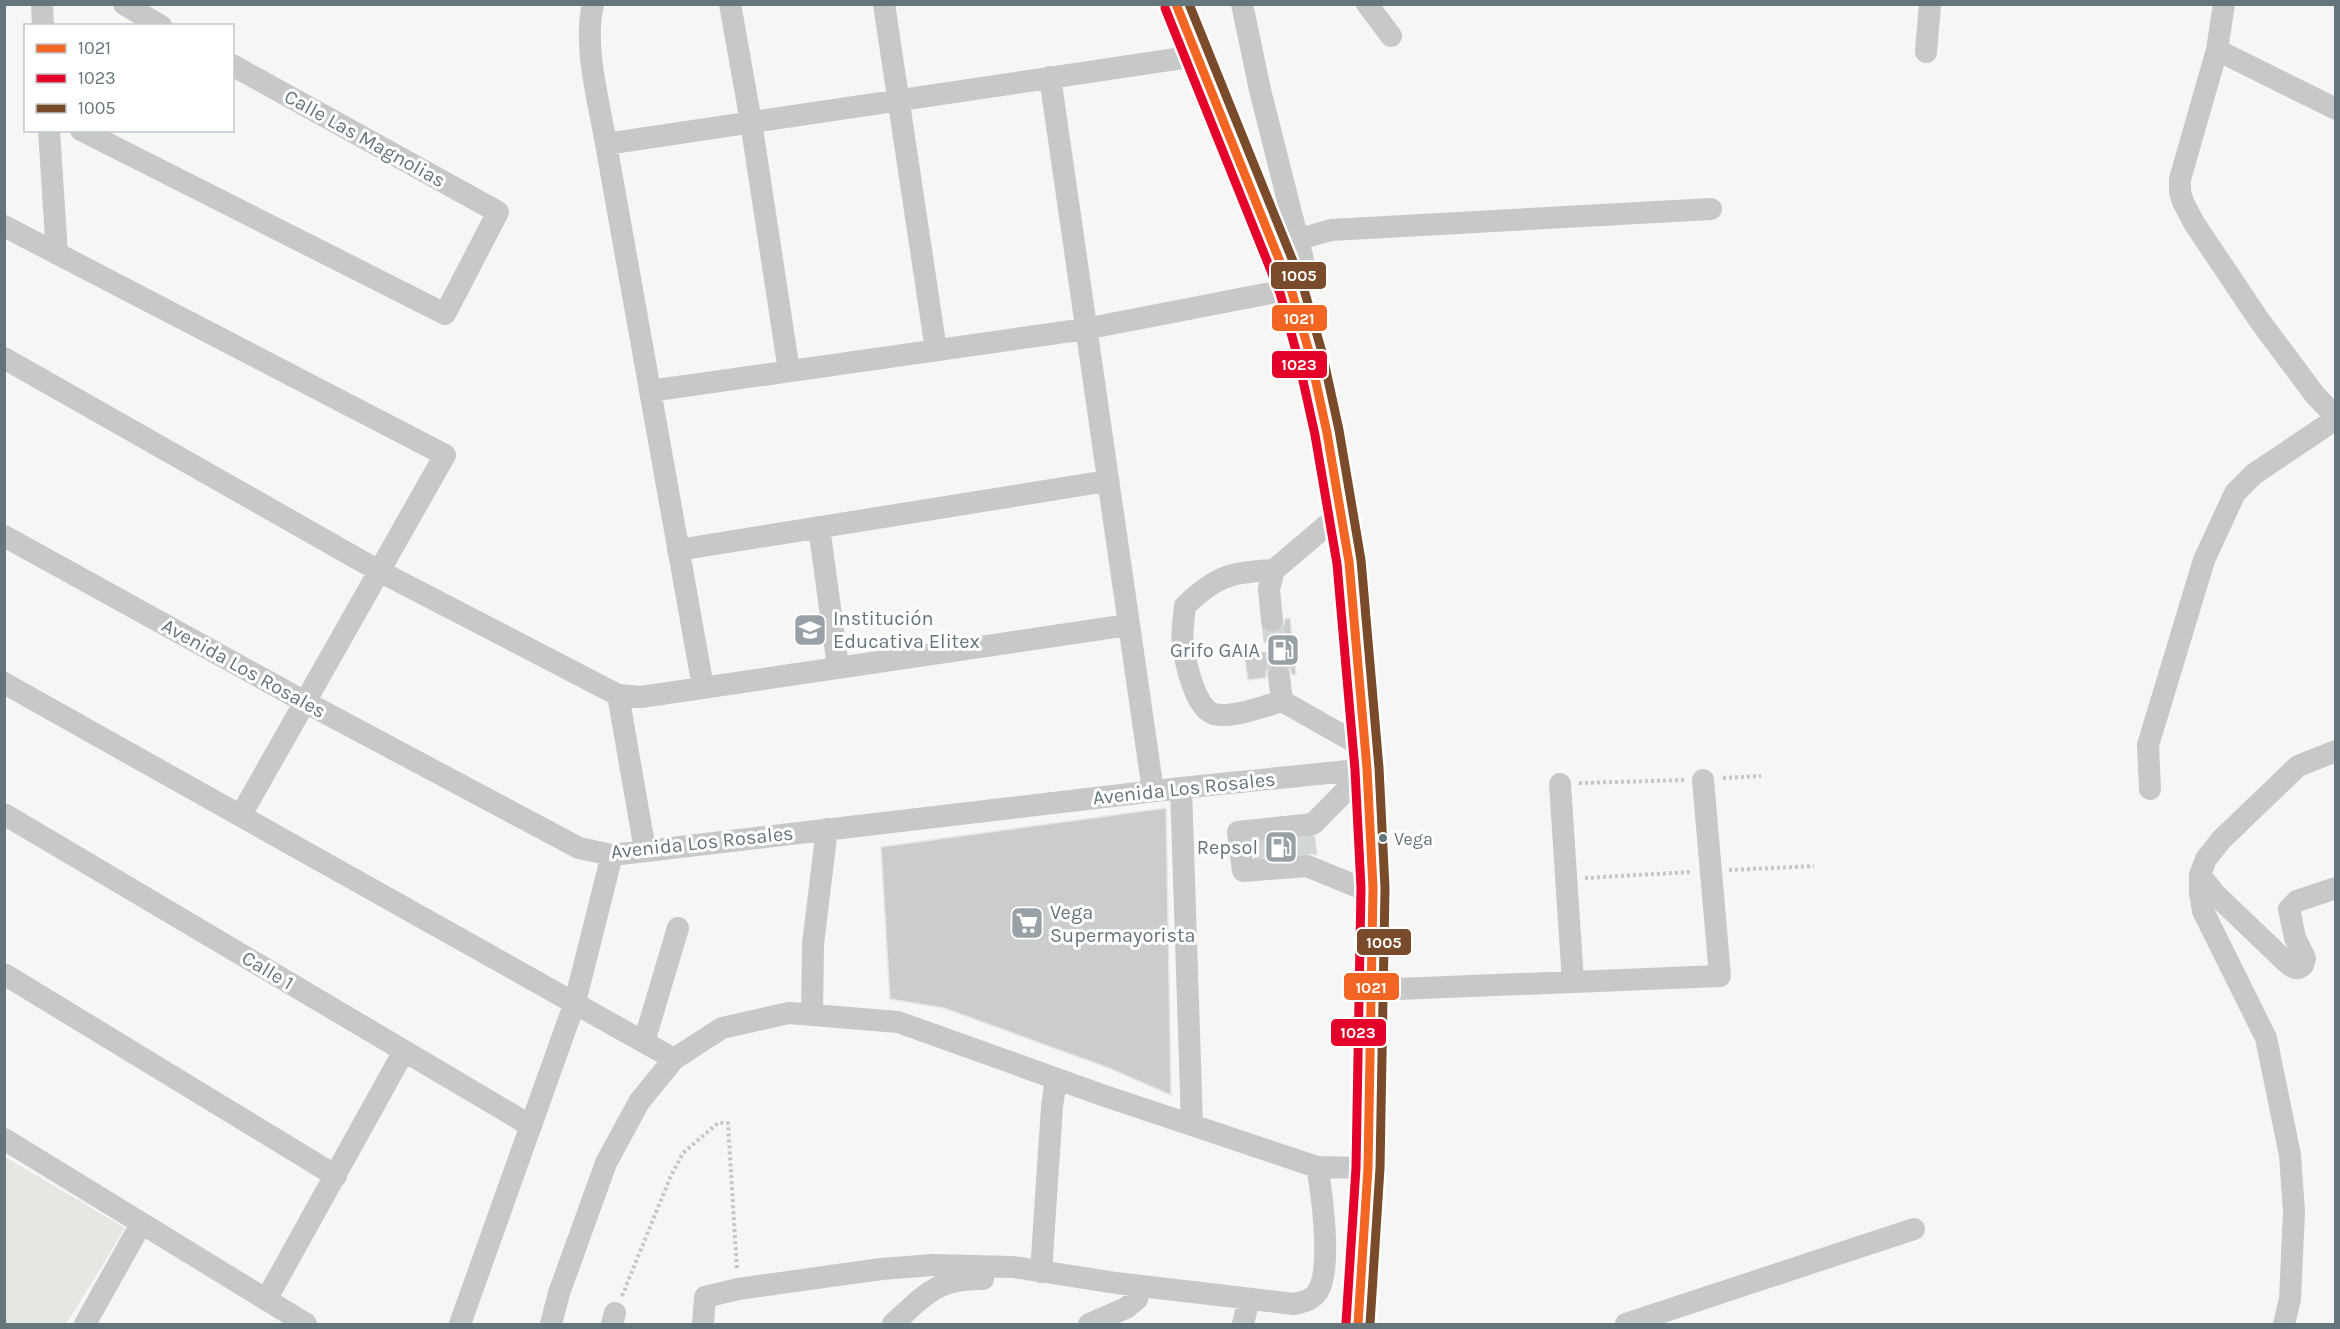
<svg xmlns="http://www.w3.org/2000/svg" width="2340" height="1329" font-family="Karla,sans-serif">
<rect width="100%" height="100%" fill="#f6f6f5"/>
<path fill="#e5e7e2" d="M5,1157L125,1228L66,1324H5Z"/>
<path fill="#cbcdcd" stroke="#e5e5e4" stroke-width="1.5" d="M1290,618L1296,675H1292L1290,668L1285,664L1278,663L1270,666L1266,671V678L1248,680L1244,654L1272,651L1270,633L1280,631L1284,625L1285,619Z
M1166,808L1171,1095L1109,1068L944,1008L890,999L881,847Z
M1315,837L1317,855L1306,853L1255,857L1253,844Z"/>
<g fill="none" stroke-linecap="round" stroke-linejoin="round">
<path stroke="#d2d6d7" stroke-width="22" stroke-dasharray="22 11" stroke-linecap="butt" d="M1272,620L1279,676
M1302,833L1306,858
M1283,835L1288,859
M1261,836L1266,861"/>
<defs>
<path id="highway" d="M1176,4L1291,289L1310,355L1327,433L1349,562L1367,769L1373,888L1368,1168L1358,1324"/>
</defs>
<use href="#highway" stroke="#d2d2d2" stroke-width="33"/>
<path stroke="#c5c6c6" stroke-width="4" stroke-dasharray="3 3" stroke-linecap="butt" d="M1723,778L1761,776
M1579,783L1685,780
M1729,870L1814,866
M1585,878L1691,872
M622,1296L670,1178L683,1153L718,1123H728L737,1270"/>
<path stroke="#c6c8c9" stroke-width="22" d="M42,4L43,26
M124,4L161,26
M593,4C583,46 599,102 606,144L703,687
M730,4L751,122L789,371
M884,4L936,350
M1367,4L1391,36
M2224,4L2217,50L2180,179V192L2183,202L2194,223L2259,320L2315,395L2336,417
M2217,50L2336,109
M1926,52L1930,4
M1050,77L1153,791
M49,130L57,254
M81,130L445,314L498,212L232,65
M606,144L1196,56
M4,226L445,455L241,815
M1299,239L1331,230L1711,209
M4,358L379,571L618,695L641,697L1128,625
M650,391L1085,329L1291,289L1300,272L1303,260L1260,90L1242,4
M819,527L838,667
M4,536L305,702L579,848L612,855L1181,788L1367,769
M678,550L1107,481
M1274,570C1231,572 1216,576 1185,606C1184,618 1181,632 1183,644C1185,661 1195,709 1214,714C1232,719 1264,706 1282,701
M1272,620L1269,589L1274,570L1341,513
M1279,676L1282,701L1365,748
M4,683L674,1059
M618,695L645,850
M2336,751L2298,766L2221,840L2206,859L2200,875L2215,894L2284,960C2291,966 2296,972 2303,965L2305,958L2295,938L2289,909L2297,901L2336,888
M1367,769L1313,824L1238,832L1243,871L1307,866L1373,893
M1560,784L1573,982
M1181,788L1192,1124
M2150,789L2148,745L2204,560L2235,493L2254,474L2336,419
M4,814L531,1126
M2200,875V893L2203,911L2266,1038L2290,1155L2294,1212L2290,1299L2284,1324
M4,974L336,1176
M1373,990L1720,976L1703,780
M812,1015L813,944L827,829
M644,1042L678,928
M4,1139L306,1324
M1041,1272L1052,1107L1056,1079
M266,1300L404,1051
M85,1324L141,1224
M460,1324L575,1002L612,855
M551,1324L559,1293L606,1163L639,1102L674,1059L722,1028L789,1013L898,1022L1102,1095L1317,1167L1368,1168
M612,1324L615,1313
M703,1324L705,1297L738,1289L881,1269L933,1265L1013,1267L1116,1283L1294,1304C1303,1302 1313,1300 1318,1291C1332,1269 1322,1193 1317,1167
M893,1324C925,1295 936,1278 983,1279
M1089,1324L1126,1308L1137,1299L1139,1286
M1243,1324L1249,1299
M1626,1324L1914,1229"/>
<use href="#highway" stroke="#dcddde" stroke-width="32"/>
<defs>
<path id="bus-1" d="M1176,4L1291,289L1310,355L1327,433L1349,562L1367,769L1373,888L1368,1168L1358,1324"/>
<path id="bus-2" d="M1165,8L1280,293L1298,358L1315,435L1337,564L1355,770L1361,888L1356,1168L1346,1323"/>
<path id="bus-3" d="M1189,4L1303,286L1322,352L1339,430L1361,560L1379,768L1385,888L1380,1168L1370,1324"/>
</defs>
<use href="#bus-1" stroke="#fff" stroke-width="14"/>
<use href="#bus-2" stroke="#fff" stroke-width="14"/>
<use href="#bus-3" stroke="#fff" stroke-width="14"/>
<use href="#bus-1" stroke="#f26522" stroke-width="9"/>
<use href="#bus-2" stroke="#e4002b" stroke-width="9"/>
<use href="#bus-3" stroke="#7a4b2a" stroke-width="9"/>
</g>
<defs>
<symbol id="school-square" viewBox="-11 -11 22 22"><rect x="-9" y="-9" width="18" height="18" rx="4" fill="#98a2a6" stroke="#fff"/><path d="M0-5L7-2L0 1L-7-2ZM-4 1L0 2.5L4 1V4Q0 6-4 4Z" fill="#fff"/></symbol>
<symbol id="fuel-square" viewBox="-11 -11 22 22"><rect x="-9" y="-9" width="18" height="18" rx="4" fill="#98a2a6" stroke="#fff"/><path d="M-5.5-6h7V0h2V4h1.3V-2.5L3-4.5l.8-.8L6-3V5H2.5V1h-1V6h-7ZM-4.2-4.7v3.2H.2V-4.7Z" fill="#fff"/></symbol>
<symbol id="supermarket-square" viewBox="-11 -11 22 22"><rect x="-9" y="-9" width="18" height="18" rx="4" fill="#98a2a6" stroke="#fff"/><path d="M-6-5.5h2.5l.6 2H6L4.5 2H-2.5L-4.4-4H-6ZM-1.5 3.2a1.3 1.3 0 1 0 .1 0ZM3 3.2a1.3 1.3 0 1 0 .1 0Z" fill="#fff"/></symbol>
</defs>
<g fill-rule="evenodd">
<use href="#school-square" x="791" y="611" width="38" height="38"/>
<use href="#fuel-square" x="1264" y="631" width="38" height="38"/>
<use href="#fuel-square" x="1262" y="828" width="38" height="38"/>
<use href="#supermarket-square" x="1008" y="904" width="38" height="38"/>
</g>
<circle fill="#65757c" stroke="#fff" stroke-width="2" cx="1383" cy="838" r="5"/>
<g text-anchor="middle" stroke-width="6" stroke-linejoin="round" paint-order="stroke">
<g font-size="18" fill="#65757c" stroke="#fff" text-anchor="start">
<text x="1394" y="845">Vega</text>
</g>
<g font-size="20" fill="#65757c" stroke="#fff">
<text transform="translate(365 138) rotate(29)" y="7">Calle Las Magnolias</text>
<text transform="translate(244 668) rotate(29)" y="7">Avenida Los Rosales</text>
<text transform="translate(1184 788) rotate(-6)" y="7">Avenida Los Rosales</text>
<text transform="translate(702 842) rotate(-6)" y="7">Avenida Los Rosales</text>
<text transform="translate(268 970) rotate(31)" y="7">Calle 1</text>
</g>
<g font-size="20" fill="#65757c" stroke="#fff" text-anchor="start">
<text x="833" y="625">Institución<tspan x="833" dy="23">Educativa Elitex</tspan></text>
<text x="1260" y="657" text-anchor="end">Grifo GAIA</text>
<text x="1258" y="854" text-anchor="end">Repsol</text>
<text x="1050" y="919">Vega<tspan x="1050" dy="23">Supermayorista</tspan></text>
</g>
</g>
<g stroke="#fff" stroke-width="2">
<rect x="1270" y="261" width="57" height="29" rx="6" fill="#7a4b2a"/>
<rect x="1271" y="304" width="57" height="28" rx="6" fill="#f26522"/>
<rect x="1271" y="350" width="57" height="29" rx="6" fill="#e4002b"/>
<rect x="1356" y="928" width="56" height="28" rx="6" fill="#7a4b2a"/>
<rect x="1343" y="972" width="57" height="29" rx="6" fill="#f26522"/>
<rect x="1330" y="1018" width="57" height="29" rx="6" fill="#e4002b"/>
</g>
<g font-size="16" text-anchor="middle" font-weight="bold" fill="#fff">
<text x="1299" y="281">1005</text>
<text x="1299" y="324">1021</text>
<text x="1299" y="370">1023</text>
<text x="1384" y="948">1005</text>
<text x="1371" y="993">1021</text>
<text x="1358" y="1038">1023</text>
</g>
<rect width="2340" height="1329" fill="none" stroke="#65757c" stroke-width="12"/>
<rect x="24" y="24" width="210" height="108" fill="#ffffff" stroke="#c1c8cb" stroke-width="1.5"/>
<rect x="36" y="44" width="30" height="9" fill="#f26522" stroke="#c1c8cb" stroke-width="1.5"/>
<text x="78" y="54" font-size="18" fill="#65757c">1021</text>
<rect x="36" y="74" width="30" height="9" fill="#e4002b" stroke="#c1c8cb" stroke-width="1.5"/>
<text x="78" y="84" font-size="18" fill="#65757c">1023</text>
<rect x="36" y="104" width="30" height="9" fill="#7a4b2a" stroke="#c1c8cb" stroke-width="1.5"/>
<text x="78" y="114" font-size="18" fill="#65757c">1005</text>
</svg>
